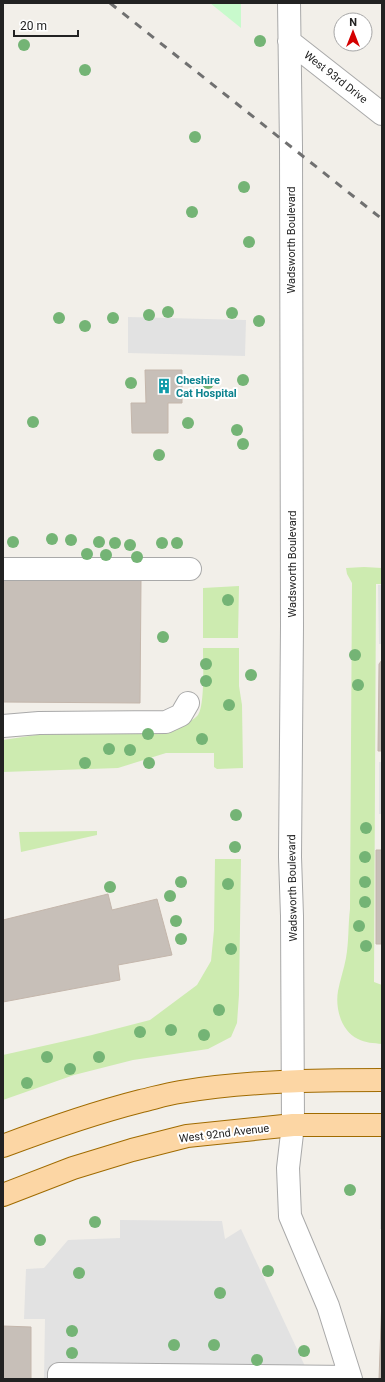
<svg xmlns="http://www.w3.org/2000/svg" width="385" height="1382" font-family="Roboto,sans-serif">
<rect width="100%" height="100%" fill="#f2efe9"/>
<path fill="#cdebb0" d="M364,567L382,568V584H376L374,982L382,985V1044C374,1043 365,1043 358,1039C341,1031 335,1008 338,991C340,980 344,969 346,958C349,942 348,925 350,909L352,583L347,574L346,568Z
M239,586L238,638H203V588Z
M203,648H239V686L242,705L243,768L217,769L214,767V753H166L118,768L3,772V740L83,728L179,726C186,723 193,721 198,715C205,705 203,662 203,648Z
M97,831V835L21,852L19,832Z
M215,859H241L239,995L237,1023L231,1037L208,1049L133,1060L74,1075L3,1100V1055L92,1035L150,1020L197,985L211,961L214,930Z"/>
<path fill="#c8facc" d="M210,3H241V28Z"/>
<path fill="#e2e2e2" d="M128,317L246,320L245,356L128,353Z
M378,585H382V644H379Z
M379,762H382V814H379Z
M381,1173H382V1229H380Z
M120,1220L222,1221L225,1239L241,1229L311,1379H44L45,1319H24L26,1269L44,1268L68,1240L120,1238Z"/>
<path fill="#c7bfb8" stroke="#c4b6ab" d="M145,370H182V403H168V433H132L131,403H146Z
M3,579L141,580L140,703L3,702Z
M382,660V751H378L379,664Z
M376,850H382V944H376Z
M108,894L112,910L157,899L172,955L118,965L120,980L3,1002V920Z
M382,1298V1379H379Z
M3,1326L31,1327V1379H3Z"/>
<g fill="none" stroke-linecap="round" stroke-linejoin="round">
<defs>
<path id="minor" d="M289,3L291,147L292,626L290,857L292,916L293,1125L288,1168L290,1216L328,1306L351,1379
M289,41L382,114
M3,569H190
M3,726L39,723L166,722L181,715L188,703
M59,1379V1374L350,1377"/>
<path id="major" d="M3,1146C48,1129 94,1113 141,1101C154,1098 167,1094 180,1092C247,1081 314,1080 382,1080
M3,1195L73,1168L132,1150L187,1136L293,1125H382"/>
</defs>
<use href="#minor" stroke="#a9a9a9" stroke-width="24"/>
<use href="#major" stroke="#a06b00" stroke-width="24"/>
<use href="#minor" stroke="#fff" stroke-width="22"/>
<use href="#major" stroke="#fcd6a4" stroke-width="22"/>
<path stroke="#707070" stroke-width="3" stroke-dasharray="8 8" stroke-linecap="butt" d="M110,3L382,219"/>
</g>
<g fill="#74b475">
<circle cx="260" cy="41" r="6"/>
<circle cx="24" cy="45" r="6"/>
<circle cx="85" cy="70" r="6"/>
<circle cx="195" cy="137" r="6"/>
<circle cx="244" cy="187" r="6"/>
<circle cx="192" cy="212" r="6"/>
<circle cx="249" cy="242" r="6"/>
<circle cx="168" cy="312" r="6"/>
<circle cx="232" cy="313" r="6"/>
<circle cx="149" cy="315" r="6"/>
<circle cx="59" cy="318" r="6"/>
<circle cx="113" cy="318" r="6"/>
<circle cx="259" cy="321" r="6"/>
<circle cx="85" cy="326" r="6"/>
<circle cx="243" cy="380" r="6"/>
<circle cx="131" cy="383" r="6"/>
<circle cx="208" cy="383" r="6"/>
<circle cx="33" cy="422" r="6"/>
<circle cx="188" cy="423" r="6"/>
<circle cx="237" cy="430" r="6"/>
<circle cx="243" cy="444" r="6"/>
<circle cx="159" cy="455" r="6"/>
<circle cx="52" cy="539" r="6"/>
<circle cx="71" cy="540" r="6"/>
<circle cx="13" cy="542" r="6"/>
<circle cx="99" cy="542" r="6"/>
<circle cx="115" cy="543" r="6"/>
<circle cx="162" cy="543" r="6"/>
<circle cx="177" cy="543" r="6"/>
<circle cx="130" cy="545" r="6"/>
<circle cx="87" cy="554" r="6"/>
<circle cx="106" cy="555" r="6"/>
<circle cx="137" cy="557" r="6"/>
<circle cx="228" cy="600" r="6"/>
<circle cx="163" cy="637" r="6"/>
<circle cx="355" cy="655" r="6"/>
<circle cx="206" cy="664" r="6"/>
<circle cx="251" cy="675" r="6"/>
<circle cx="206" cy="681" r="6"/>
<circle cx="358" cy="685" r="6"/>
<circle cx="229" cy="705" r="6"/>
<circle cx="148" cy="734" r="6"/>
<circle cx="202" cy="739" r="6"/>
<circle cx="109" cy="749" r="6"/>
<circle cx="130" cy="750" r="6"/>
<circle cx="85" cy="763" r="6"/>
<circle cx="149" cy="763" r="6"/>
<circle cx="236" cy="815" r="6"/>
<circle cx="366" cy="828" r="6"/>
<circle cx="235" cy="847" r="6"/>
<circle cx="365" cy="857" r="6"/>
<circle cx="181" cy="882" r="6"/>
<circle cx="365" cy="882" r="6"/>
<circle cx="228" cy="884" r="6"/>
<circle cx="110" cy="887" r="6"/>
<circle cx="170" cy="896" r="6"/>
<circle cx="365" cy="902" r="6"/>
<circle cx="176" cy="921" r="6"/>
<circle cx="359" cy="926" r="6"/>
<circle cx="181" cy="939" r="6"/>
<circle cx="366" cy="946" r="6"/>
<circle cx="231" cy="949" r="6"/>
<circle cx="219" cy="1010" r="6"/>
<circle cx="171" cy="1030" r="6"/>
<circle cx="140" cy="1032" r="6"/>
<circle cx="204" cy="1035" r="6"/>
<circle cx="47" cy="1057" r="6"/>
<circle cx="99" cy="1057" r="6"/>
<circle cx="70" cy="1069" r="6"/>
<circle cx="27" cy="1083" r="6"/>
<circle cx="350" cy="1190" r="6"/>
<circle cx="95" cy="1222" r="6"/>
<circle cx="40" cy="1240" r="6"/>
<circle cx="268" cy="1271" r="6"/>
<circle cx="79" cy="1273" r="6"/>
<circle cx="220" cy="1293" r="6"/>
<circle cx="72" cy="1331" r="6"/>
<circle cx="174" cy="1345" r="6"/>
<circle cx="214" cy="1345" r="6"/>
<circle cx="304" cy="1351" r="6"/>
<circle cx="72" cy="1353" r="6"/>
<circle cx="257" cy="1360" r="6"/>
</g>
<defs>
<symbol id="building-bare" viewBox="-9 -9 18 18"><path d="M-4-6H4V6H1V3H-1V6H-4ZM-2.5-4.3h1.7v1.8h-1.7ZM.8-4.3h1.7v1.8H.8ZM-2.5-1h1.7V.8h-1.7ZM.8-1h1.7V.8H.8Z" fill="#0f9aa8" stroke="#fff" stroke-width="2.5" paint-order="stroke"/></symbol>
</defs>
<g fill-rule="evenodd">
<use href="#building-bare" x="153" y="375" width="22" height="22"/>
</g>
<g text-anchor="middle" stroke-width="4" stroke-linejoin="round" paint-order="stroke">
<g font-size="11" fill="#222" stroke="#fff">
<text transform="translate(336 77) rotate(38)" y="4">West 93rd Drive</text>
<text transform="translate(291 240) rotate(-90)" y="4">Wadsworth Boulevard</text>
<text transform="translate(292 564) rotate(-90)" y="4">Wadsworth Boulevard</text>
<text transform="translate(292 888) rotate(-91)" y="4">Wadsworth Boulevard</text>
<text transform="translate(224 1133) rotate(-7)" y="4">West 92nd Avenue</text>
</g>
<g font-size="11" font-weight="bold" fill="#0d838f" stroke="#fff" text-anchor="start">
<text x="176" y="384">Cheshire<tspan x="176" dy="13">Cat Hospital</tspan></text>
</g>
</g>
<rect width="385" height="1382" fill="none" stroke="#222222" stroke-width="8"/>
<g transform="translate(353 32)"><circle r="19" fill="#ffffff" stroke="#a7a7a7"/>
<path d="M0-3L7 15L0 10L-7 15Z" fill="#d40000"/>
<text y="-6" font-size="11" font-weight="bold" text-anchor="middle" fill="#222222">N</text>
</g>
<path d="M14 30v6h64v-6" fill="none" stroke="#222222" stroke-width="2"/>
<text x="20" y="30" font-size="12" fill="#222222" stroke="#ffffff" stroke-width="3" paint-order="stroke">20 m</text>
</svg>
